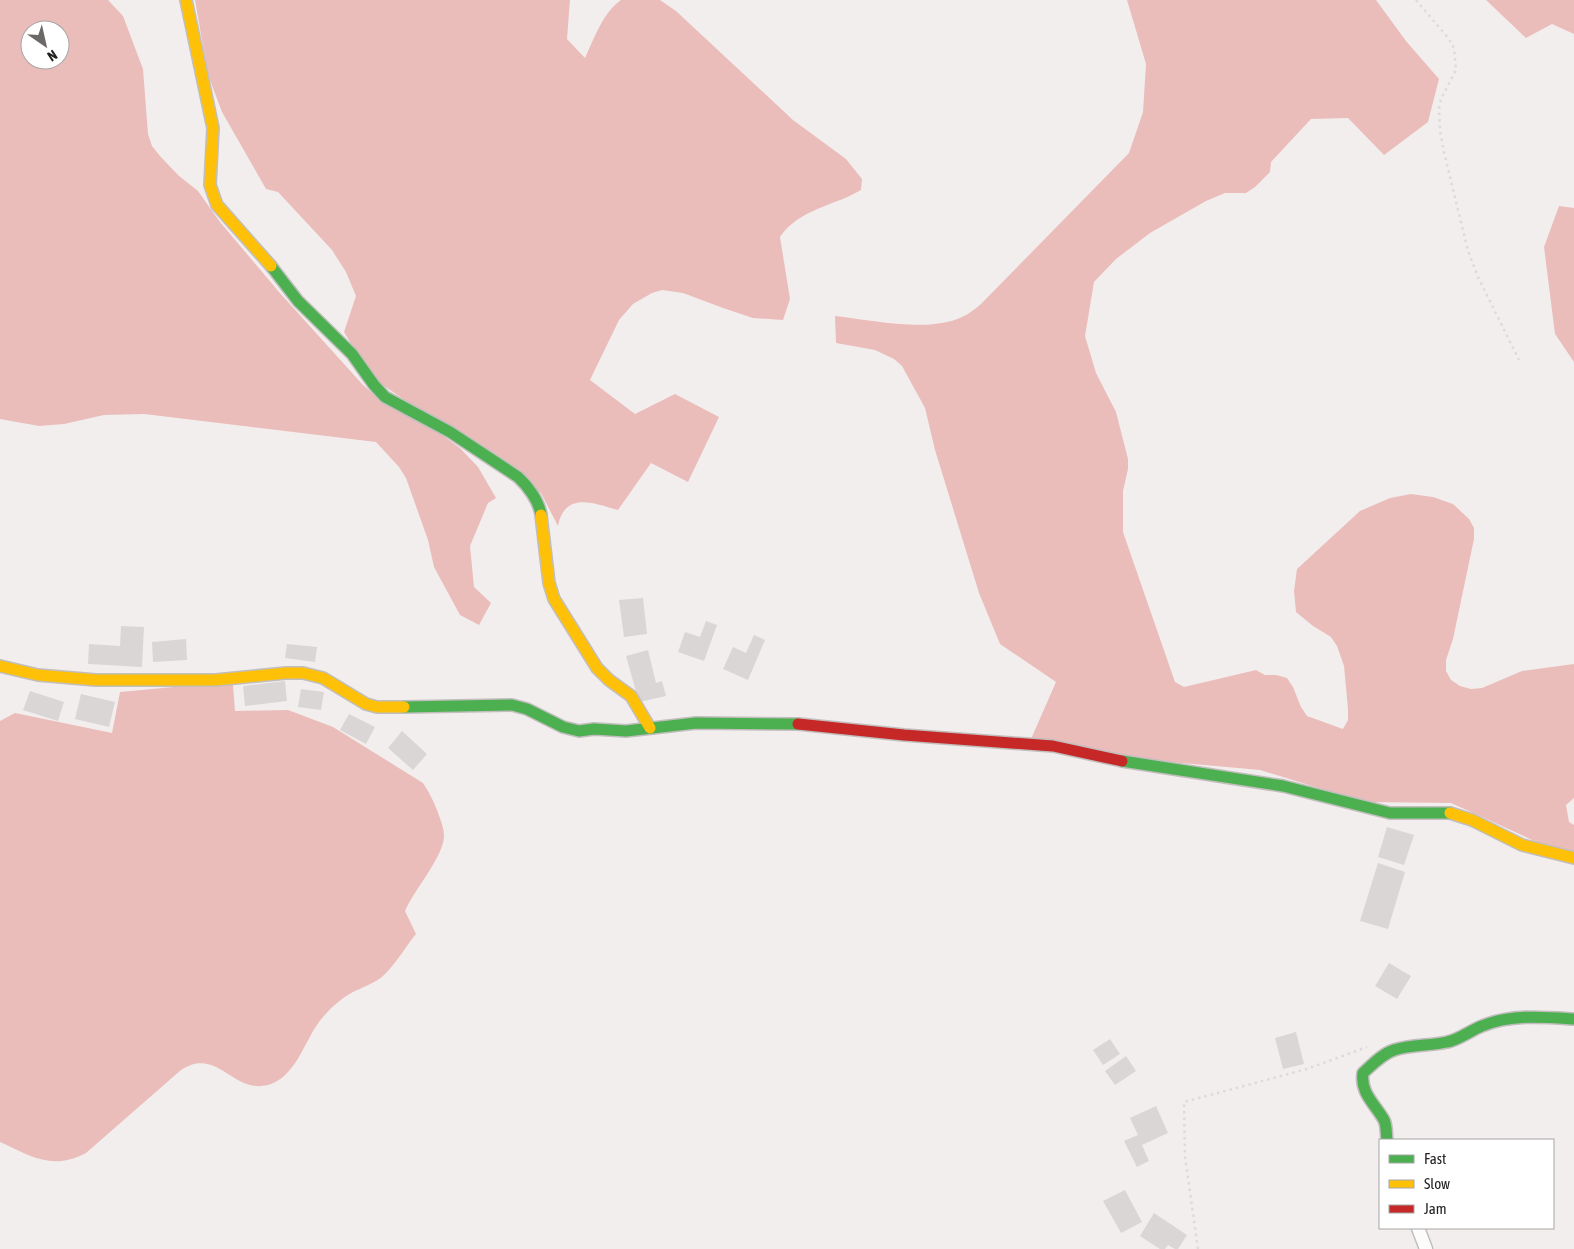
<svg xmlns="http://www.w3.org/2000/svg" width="1574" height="1249" font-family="'Asap Condensed',sans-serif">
<rect width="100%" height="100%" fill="#f3eeee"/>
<path fill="#eabdba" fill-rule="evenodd" d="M0,0H108L123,16L143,69L148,134L152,146L160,156L178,175L198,191L220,222L279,292L363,385L382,402L439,433L460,448L478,467L496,498L488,503L470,546L474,587L491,603L479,625L460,615L434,567L428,540L406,478L399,467L376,442L144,414L104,415L64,424L39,426L0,419ZM30,30H60V60H30Z
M195,0H570L567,39L585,58C594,39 603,12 621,0H660L676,11L793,120L846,159L862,179L861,190C834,206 799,209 780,237L790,299L783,320L753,318L723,308L683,293L662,290L652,293L633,304L619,320L590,380L635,414L675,394L719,417L688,482L651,463L618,510C593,503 565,491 558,526L541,493L371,377L344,332L356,296L346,272L332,250L278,192L266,189L222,112L208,75Z
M1127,0H1376L1406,41L1439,79L1428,122L1384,155L1348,118L1311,119L1271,162L1270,172L1255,187L1246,193H1225L1206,201L1150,233L1116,259L1094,282L1085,336L1096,373L1116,412L1128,459V469L1123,491V532L1175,682L1184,687L1256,670L1265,675H1276L1287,678L1293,687L1301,707L1307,716L1343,729L1348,720V709L1344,666L1337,646L1331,637L1313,626L1296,612L1294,591L1297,569L1360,511L1390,498L1411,494L1433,497L1453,504L1469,519L1474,528V539L1453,639L1446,660V671L1451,680L1460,686L1471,689L1482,688L1522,671L1574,664V798L1566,805L1569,822L1574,825V852L1539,843L1451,803L1364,802L1260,770L1148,760L1031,739L1056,682L1000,644L979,593L935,450L925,408L902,366L894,359L875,350L836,343L835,316C872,320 928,333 962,317C969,314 975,309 981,304L1129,153L1143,112L1146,64Z
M1486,0H1574V34L1552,24L1526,38Z
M1559,206L1574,208V362L1555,334L1544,247Z
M195,685H233L235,711L288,710L333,727L423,783C429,792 433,800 437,810C440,819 444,827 444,836C444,856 414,890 405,911L416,934C406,946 395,965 383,976C375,983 363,987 353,992C340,999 328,1010 319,1022C304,1042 296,1077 268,1085C232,1094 218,1046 181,1070L86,1153C52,1171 31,1156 0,1142V721L15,713L112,733L120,692Z"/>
<path fill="#dad6d6" d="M643,598L647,634L624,637L619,600Z
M706,621L717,625L704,661L678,652L685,632L700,637Z
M121,626L144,627L142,667L88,664L89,644L120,646Z
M754,635L765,640L748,680L723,669L733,647L746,653Z
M186,639L187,660L153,662L152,642Z
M287,644L317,647L315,662L285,658Z
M648,650L656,683L662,681L666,696L639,702L626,656Z
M285,681L287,701L245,706L243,686Z
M301,689L324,692L321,710L298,707Z
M30,691L64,702L58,721L23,710Z
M81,694L115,702L109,727L75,719Z
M349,714L375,727L366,744L340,730Z
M402,731L427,754L413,770L388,748Z
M1387,827L1414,835L1404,865L1378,857Z
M1378,863L1405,872L1388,929L1360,921Z
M1389,963L1411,976L1397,999L1375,986Z
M1296,1032L1304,1064L1283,1069L1275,1038Z
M1110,1039L1120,1054L1103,1065L1093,1050Z
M1126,1056L1136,1071L1115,1085L1105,1071Z
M1156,1106L1168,1133L1142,1145L1149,1161L1137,1167L1124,1141L1138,1135L1130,1118Z
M1125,1190L1142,1222L1121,1233L1103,1201Z
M1154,1213L1187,1235L1178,1249H1175L1168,1245L1165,1249H1160L1140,1236Z"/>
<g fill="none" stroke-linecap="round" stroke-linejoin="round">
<defs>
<path id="street" d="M1418,1228L1426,1249"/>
<path id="fast" d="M271,266L298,301L352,354L374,385L385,397L450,432L518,477C528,486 539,501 541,515
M404,707L512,705L527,709L563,727L579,731L594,729L626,731L696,723L798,724
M1122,761L1283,786L1390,813H1450
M1387,1140C1386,1134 1387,1126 1384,1120C1375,1104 1360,1093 1363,1073C1372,1065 1382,1054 1394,1050C1411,1044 1430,1046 1447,1042C1459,1040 1471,1030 1482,1026C1511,1014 1544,1017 1574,1019"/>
<path id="slow" d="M186,0L213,128L210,185L217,205L271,266
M541,515L549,583L554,599L597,668L609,680L631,696L650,728
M0,666L38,675L96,680H215L286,673H303L323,678L366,704L377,707H404
M1450,813L1472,820L1522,845L1574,858"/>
<path id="jam" d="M798,724L904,735L1053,746L1122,761"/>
</defs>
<use href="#street" stroke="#c2bebe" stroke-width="15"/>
<use href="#fast" stroke="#c2bebe" stroke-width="14"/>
<use href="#slow" stroke="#c2bebe" stroke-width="14"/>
<use href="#jam" stroke="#c2bebe" stroke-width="14"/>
<path stroke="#dcdada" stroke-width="2.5" stroke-dasharray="2.5 4" stroke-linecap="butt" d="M1416,0L1449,39L1454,48L1456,70L1441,99L1439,109L1440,131L1444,152L1468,251L1478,277L1519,360
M1198,1249L1185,1157L1184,1102L1307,1069L1367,1047"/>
<use href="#street" stroke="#fdfcfc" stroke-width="12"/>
<use href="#fast" stroke="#4caf50" stroke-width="11"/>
<use href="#slow" stroke="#ffc107" stroke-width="11"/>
<use href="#jam" stroke="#c62828" stroke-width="11"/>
</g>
<rect x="1379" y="1139" width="175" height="90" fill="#ffffff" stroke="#a7a6a5"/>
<rect x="1389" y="1155" width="25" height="8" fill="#4caf50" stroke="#a7a6a5"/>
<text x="1424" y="1164" font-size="15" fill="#23201f">Fast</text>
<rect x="1389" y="1180" width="25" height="8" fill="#ffc107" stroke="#a7a6a5"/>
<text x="1424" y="1189" font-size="15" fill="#23201f">Slow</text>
<rect x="1389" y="1205" width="25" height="8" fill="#c62828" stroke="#a7a6a5"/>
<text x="1424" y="1214" font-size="15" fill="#23201f">Jam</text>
<g transform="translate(45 45) rotate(146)"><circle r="24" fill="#ffffff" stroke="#a7a6a5"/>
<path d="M0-4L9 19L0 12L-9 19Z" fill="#6c6867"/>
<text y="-8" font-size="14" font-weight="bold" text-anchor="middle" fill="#23201f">N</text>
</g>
</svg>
